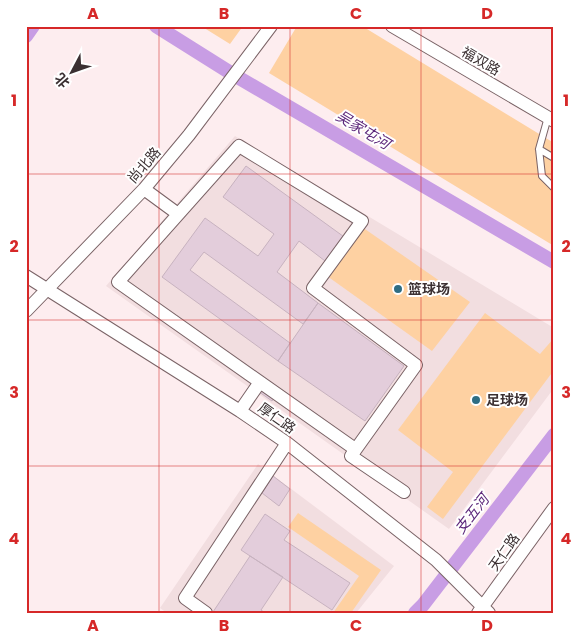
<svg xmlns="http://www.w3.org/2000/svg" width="580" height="639" font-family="Poppins,'Noto Sans SC',sans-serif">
<rect width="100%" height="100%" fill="#fdedef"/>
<path fill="#f2dee0" d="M235,136L554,328V388L449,529L106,286Z
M258,464L394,566L356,613H167L160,608Z"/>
<path fill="#fed1a2" d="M201,26H243L230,44Z
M297,26H362L554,143V246L269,73Z
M362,227L470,302L432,351L327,276Z
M485,313L540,354L554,338V370L443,519L427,507L453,472L398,430Z
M298,513L381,570L351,613H333L359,576L288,527Z"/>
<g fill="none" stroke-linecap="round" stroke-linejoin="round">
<path stroke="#c89de4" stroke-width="14" d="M156,26L234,75L554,262
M26,36L33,26
M415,613L423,605L554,435"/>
</g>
<path fill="#e3cddb" stroke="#c7b2bf" d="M246,166L347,239L329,264L299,241L277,272L318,303L303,324L204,252L190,270L290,343L278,361L162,277L205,218L258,256L274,234L223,197Z
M318,303L404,366L365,421L278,361Z
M255,389L277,394L272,401Z
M273,476L290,489L279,506L262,493Z
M265,514L290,531L284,540L350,583L332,610L241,550Z
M250,556L283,577L261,610L265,613H214L213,612Z"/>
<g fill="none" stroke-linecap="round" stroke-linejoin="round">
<defs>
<path id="service" d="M548,117L539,149L542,176L554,188
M539,149L554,158"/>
<path id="minor" d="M392,26L554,121
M144,189L178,214
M26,276L240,411L287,443L436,560L489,613
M26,311L144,189L189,135L271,26
M240,411L260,382
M355,449L118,282L239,146L362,221L313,288L416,365L351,456L404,492
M206,613L185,598L287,443
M478,613L554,508"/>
</defs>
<use href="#service" stroke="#7a6366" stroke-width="8"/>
<use href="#minor" stroke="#7a6366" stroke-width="14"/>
<use href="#service" stroke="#fff" stroke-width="6"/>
<use href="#minor" stroke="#fff" stroke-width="12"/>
</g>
<path fill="none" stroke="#d62828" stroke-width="1" stroke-opacity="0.55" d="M159,26V613M290,26V613M421,26V613M26,174H554M26,320H554M26,466H554"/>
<g fill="#2f6d83" stroke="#fff" stroke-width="2">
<circle cx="398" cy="289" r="5"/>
<circle cx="476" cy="400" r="5"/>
</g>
<g text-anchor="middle" stroke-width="4" stroke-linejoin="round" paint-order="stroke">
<g font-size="14" fill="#3b3032" stroke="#fff">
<text transform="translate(481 61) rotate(30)" y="5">福双路</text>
<text transform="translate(144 165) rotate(-49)" y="5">尚北路</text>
<text transform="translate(277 418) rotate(35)" y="5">厚仁路</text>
<text transform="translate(504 552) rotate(-55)" y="5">天仁路</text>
</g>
<g font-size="14" font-weight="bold" fill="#3b3032" stroke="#fff" text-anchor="start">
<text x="408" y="294">篮球场</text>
<text x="486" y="405">足球场</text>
</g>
<g font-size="15" font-style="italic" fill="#5d287b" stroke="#fff">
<text transform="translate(363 130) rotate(31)" y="5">吴家屯河</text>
<text transform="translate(472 514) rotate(-52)" y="5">支五河</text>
</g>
</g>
<rect width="580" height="639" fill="none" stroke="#ffffff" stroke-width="55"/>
<g transform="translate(72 72) rotate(229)" stroke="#ffffff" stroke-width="4" paint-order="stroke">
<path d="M0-4L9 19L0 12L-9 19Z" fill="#3b3032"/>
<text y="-8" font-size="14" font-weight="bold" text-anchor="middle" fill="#3b3032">北</text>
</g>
<rect x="28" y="28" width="524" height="584" fill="none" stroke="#d62828" stroke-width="2"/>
<g font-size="16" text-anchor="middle" font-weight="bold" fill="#d62828">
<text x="93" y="19">A</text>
<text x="224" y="19">B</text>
<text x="356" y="19">C</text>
<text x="487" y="19">D</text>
<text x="14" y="106">1</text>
<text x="566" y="106">1</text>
<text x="14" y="252">2</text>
<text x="566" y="252">2</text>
<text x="14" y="398">3</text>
<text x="566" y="398">3</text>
<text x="14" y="544">4</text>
<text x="566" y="544">4</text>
<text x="93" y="631">A</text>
<text x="224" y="631">B</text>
<text x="356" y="631">C</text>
<text x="487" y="631">D</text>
</g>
</svg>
